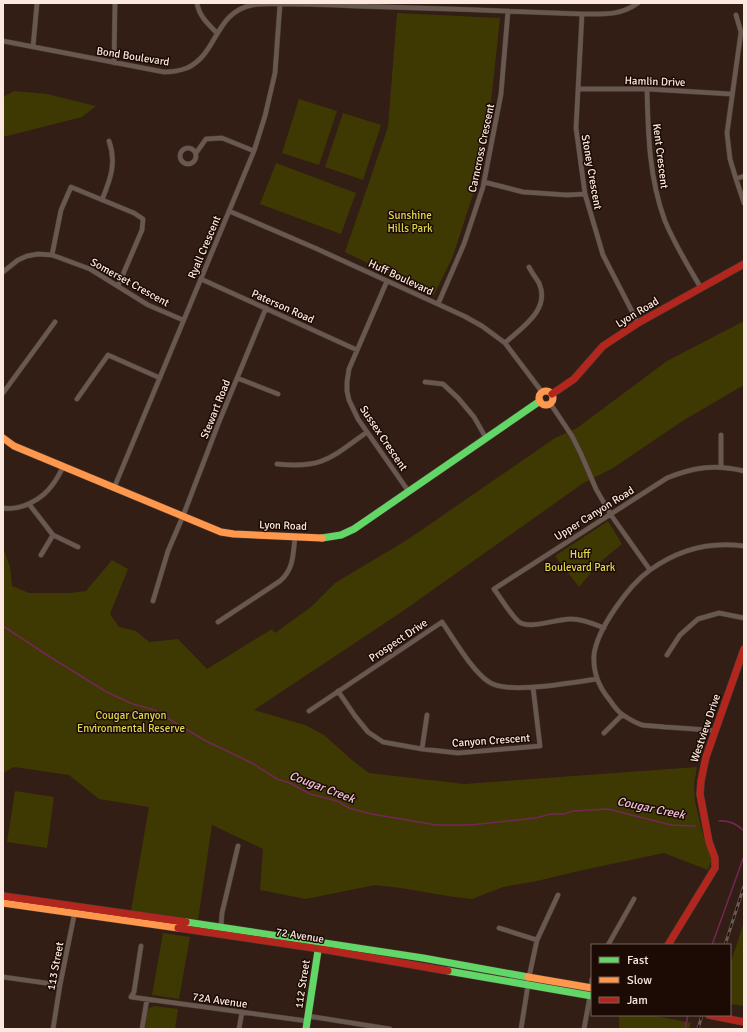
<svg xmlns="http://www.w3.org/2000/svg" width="747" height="1032" font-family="Signika,sans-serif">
<rect width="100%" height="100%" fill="#321e14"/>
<path fill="#3e3903" d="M397,13L500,18L491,102L479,176L453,256L434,295L345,252L388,127Z
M14,91L47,94L96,106L82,117L3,137V97Z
M299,99L337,111L319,165L282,153Z
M343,113L381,125L363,180L325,167Z
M276,163L356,193L341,234L260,204Z
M744,321V385L684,420L613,468L582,484L403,611L254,710L305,725L324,735L352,760L369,773L464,784L697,767L694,785L695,801L703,835L712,859L708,870L664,853L583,870L537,881L503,887L472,899L454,897L401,888L375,885L306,899L260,890L263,849L212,825L198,920L131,911L149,807L99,799L69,775L14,767L3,773V547L10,567L12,586L29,593H70L86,591L112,560L128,569L110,614L119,627L136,631L149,642L178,639L207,669L272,629L275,633L311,607L335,583L407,540L555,438L577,428L667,361Z
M608,521L622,544L599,563L579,587L555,556Z
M15,791L54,797L47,848L7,842Z
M744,922V1006L730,1004V965Z
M163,933L190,937L179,999L152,995Z
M154,1006L178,1009L175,1029H145L148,1009Z
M619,1015H651L691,1023L689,1029H619Z"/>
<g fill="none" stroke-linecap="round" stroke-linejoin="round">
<path stroke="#742754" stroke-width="1.5" d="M3,626L47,655L105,691L130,703L154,710L206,741L252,763L277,779L290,783L310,794L337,801L349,808L372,814L436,825H470L536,818L551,814H564L573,811L608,809L671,825L695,826
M719,821C730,820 737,824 744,831
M712,945L744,856
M685,1029L688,1015"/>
<defs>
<path id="street" d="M197,3C199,16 208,24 217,33
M582,14L576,128L585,194L603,255L638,323
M736,15L741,32L727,133L730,159L736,179L744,203
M3,41L164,72C172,72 179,71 187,68C218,54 214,13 252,5C264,3 277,4 289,4C311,4 333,5 355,6C431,8 506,11 582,14C603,14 620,16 638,3
M33,47L37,3
M114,63L115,3
M578,89H647L731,94
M647,89C648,133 649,178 665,221C675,245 688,266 701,288
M180 156a8 8 0 1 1 16 0a8 8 0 1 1-16 0Z
M196,153L206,139L222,138L254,151
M736,179L744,176
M484,182L523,192L567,195L585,194
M102,200C110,180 117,163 109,141
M229,211L315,248L464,316L482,326L505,343L542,392
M52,255L61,210L71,187L134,213L143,219L142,230L118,286
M3,272L18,260L27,256L38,254L52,255L90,269L148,305L183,320
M201,279L357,350
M387,281L349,369L347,382V391L349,400L358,419L409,492
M438,304L464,244L483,187L501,94L508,11
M505,343C521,328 551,310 539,283C536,278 532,273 529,267
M237,378L278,394
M425,382L443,384L458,398L474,417L486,438
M3,393L55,322
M77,399L108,355L160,378
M550,403L572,436L581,454L596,489L611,515L650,570
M721,435V467
M277,464C323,469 332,457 367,432
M114,488L254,151L265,116L275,73L280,4
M29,504L53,535L78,547
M3,508C21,511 43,499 53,484C57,479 60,473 63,467
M41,555L53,535
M153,601L168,551L183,516L219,422L266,308
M218,622L280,581C294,569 293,554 295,537
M604,628C594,624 583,619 572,619C558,618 528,631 518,621C511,615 500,597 494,589L667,478C694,467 715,464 744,471
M667,655L680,635L698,619L719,613L744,618
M338,691L355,716L368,732L383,742L422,749L458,753L540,746L533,687
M309,711L442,622C454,639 472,671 489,682C507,695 574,682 597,679
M715,731C698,729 681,728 664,727C657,726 649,726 642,725C636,723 629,719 623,715C618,712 613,705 609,699C599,687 593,671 594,655C597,629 629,585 650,570C679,549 709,541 744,546
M604,733L622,715
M422,749L427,715
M221,927L222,913L238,846
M499,928L537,940
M608,945L634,899
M141,946L134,992L131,997L307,1021
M3,977L60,985
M529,977L537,940L558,895
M591,988L592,979
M308,1016L390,1029
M53,1029L60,985L75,911
M142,1029L147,999
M239,1029L242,1012
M521,1029L528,985
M584,1029L590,996"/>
<path id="fast" d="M322,538L341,535L354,529L540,401
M186,922L423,958L528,977
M448,971L592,996
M306,1029L319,944"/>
<path id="slow" d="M539 398a7 7 0 1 1 14 0a7 7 0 1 1-14 0Z
M3,438L14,446L221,532L234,534L322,538
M3,903L178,928
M528,977L592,988"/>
<path id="jam" d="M552,394L574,379L603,346L638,323L744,264
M3,896L186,922
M178,928L327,950L448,971
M668,945L715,868V858L709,842L700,794L701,781L706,757L744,649
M709,1015L744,1022"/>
</defs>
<use href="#street" stroke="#4a3b34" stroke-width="5.5"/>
<use href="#fast" stroke="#4a3b34" stroke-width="8"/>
<use href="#slow" stroke="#4a3b34" stroke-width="8"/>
<use href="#jam" stroke="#4a3b34" stroke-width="8"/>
<use href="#street" stroke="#685850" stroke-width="4.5"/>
<use href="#fast" stroke="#63d668" stroke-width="7"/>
<use href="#slow" stroke="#ff974d" stroke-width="7"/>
<use href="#jam" stroke="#b3261e" stroke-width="7"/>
<defs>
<path id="rail" d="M725,945L744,886
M698,1029L702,1015"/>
</defs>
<use href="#rail" stroke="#695a53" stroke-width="3"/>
<use href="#rail" stroke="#1b0b04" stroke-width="1.5" stroke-dasharray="4.5" stroke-linecap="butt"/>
</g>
<g text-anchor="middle" stroke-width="3" stroke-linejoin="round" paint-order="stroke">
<g font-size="11" fill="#fce8de" stroke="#1b0b04">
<text transform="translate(133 56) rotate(9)" y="4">Bond Boulevard</text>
<text transform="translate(655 81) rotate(2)" y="4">Hamlin Drive</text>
<text transform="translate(481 148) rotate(-78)" y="4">Carncross Crescent</text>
<text transform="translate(661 156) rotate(83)" y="4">Kent Crescent</text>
<text transform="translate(592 172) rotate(80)" y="4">Stoney Crescent</text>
<text transform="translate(204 247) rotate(-67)" y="4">Ryall Crescent</text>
<text transform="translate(401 277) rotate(25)" y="4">Huff Boulevard</text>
<text transform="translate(130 282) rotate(29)" y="4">Somerset Crescent</text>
<text transform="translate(283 306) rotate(24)" y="4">Paterson Road</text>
<text transform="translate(637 312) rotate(-31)" y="4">Lyon Road</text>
<text transform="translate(215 409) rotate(-68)" y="4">Stewart Road</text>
<text transform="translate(384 438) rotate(56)" y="4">Sussex Crescent</text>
<text transform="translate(594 513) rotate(-32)" y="4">Upper Canyon Road</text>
<text transform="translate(283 525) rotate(2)" y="4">Lyon Road</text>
<text transform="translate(398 640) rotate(-34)" y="4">Prospect Drive</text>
<text transform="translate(705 728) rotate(-71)" y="4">Westview Drive</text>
<text transform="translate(491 740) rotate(-4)" y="4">Canyon Crescent</text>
<text transform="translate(300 935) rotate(9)" y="4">72 Avenue</text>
<text transform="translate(55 966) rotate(-79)" y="4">113 Street</text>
<text transform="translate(302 984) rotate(-81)" y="4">112 Street</text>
<text transform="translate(220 1000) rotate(8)" y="4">72A Avenue</text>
</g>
<g font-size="11" fill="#ded84d" stroke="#1b0b04">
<text x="410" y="219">Sunshine<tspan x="410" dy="13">Hills Park</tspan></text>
<text x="580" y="558">Huff<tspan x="580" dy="13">Boulevard Park</tspan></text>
<text x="131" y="719">Cougar Canyon<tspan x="131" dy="13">Environmental Reserve</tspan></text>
</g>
<g font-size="12" font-style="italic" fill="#f3c3db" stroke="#1b0b04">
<text transform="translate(322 787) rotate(21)" y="4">Cougar Creek</text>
<text transform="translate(651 808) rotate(12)" y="4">Cougar Creek</text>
</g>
</g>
<rect width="747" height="1032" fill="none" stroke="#fce8de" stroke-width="8"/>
<rect x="591" y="944" width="140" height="72" fill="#1b0b04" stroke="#75635b"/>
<rect x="599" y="957" width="20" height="6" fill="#63d668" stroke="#75635b"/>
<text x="627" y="964" font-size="12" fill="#fce8de">Fast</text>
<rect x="599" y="977" width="20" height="6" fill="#ff974d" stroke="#75635b"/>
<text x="627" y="984" font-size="12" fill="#fce8de">Slow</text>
<rect x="599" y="997" width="20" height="6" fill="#b3261e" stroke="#75635b"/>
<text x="627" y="1004" font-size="12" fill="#fce8de">Jam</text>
</svg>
